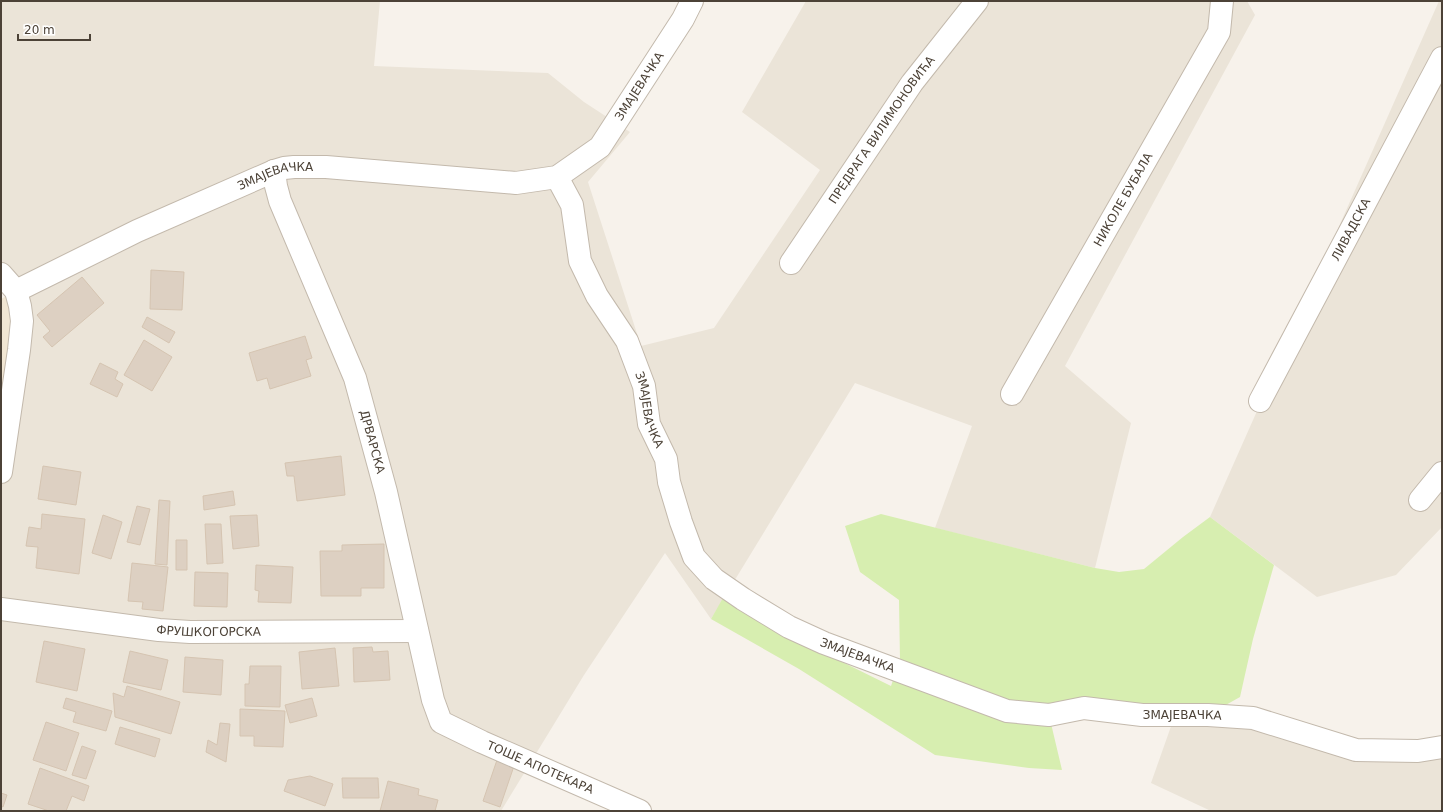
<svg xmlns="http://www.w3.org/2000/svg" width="1443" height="812" font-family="'DejaVu Sans',sans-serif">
<rect width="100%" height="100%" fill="#f7f2eb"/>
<path fill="#ebe4d8" d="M1,1H380L374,66L548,73L584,102L630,132L588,182L641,346L714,328L820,170L742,112L806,1H1247L1255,15L1065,366L1131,423L1095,568L935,528L972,426L855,383L711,619L665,553L584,675L501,811H1V472L19,350L1,273Z
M1439,1H1442V527L1396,575L1317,597L1210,517Z
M1175,715L1253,718L1356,750L1442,747V811H1211L1151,783Z"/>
<path fill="#f1e6d3" d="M16,291L1,472V299Z"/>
<path fill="#d7eeb0" d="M881,514L1095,568L1119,572L1144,569L1183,537L1210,517L1274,565L1253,639L1240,697L1208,715H1049L1062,770L1029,768L935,755L799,669L711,619L728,589L761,622L891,686L900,660L899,600L860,572L845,526Z"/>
<path fill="#ddd0c2" stroke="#d5c4b1" d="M151,270L184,272L182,310L150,309Z
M82,277L104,303L52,347L43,337L50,331L37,315Z
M147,317L175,332L169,343L142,327Z
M305,336L312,358L306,360L311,376L270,389L267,378L257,381L249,353Z
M144,340L172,357L152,391L124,375Z
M100,363L118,372L115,379L123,384L117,397L90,384Z
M341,456L345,495L297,501L294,476H287L285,463Z
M43,466L81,472L76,505L38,499Z
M233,491L235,505L204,510L203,496Z
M159,500L170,501L167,565L155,564Z
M137,506L150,509L140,545L127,542Z
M42,514L85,519L79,574L36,568L38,547L26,546L29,527L41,529Z
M103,515L122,522L111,559L92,553Z
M257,515L259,546L233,549L230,516Z
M205,524H221L223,563L207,564Z
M176,540H187V570H176Z
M384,544V588H361V596H321L320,551H342V545Z
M132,563L168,567L163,611L142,609L143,602L128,601Z
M256,565L293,567L291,603L258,602L259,591L255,590Z
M195,572L228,573L227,607L194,606Z
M44,641L85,649L77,691L36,682Z
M372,647L373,652L388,651L390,680L354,682L353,648Z
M335,648L339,686L302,689L299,652Z
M130,651L168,660L161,690L123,682Z
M185,657L223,660L221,695L183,692Z
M250,666H281L280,707L245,706V684H249Z
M127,686L180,702L171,734L115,717L113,693L124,697Z
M66,698L112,711L106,731L73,722L76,712L63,708Z
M312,698L317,716L290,723L285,705Z
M240,709L285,711L283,747L254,746V736H240Z
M46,722L79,733L66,771L33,760Z
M220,723L230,724L226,762L206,752L208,740L217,745Z
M120,727L160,739L155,757L115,744Z
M82,746L96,751L86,779L72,775Z
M497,760L514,766L500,807L483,801Z
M40,768L89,786L84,801L72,796L66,811H49L28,804Z
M310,776L333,784L325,806L284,791L288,780Z
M342,778H378L379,798H343Z
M388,781L419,789L418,795L438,800L435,811H380Z
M1,793L7,795L3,807L1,806Z"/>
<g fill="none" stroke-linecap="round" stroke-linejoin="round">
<defs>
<g id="minor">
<path id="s1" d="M274,171L276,186L280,201L355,378L386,492L433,700L441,722L482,742L640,811"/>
<path id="s2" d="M557,177L572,205L580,261L597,296L627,341L644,386L649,424L666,459L669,482L681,522L694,557L714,579L743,599L789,627L824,643L1007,711L1049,715L1084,708L1142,715H1208L1253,718L1356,750L1418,751L1442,747"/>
<path id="s3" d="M791,263L912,83L977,1"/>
<path d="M1,274L16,291L20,306L22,321L19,350L1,472"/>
<path id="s4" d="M16,291L137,231L274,171L284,168L294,167H326L516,183L557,177L600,147L683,19L692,1"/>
<path id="s5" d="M1012,394L1219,32L1222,1"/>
<path id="s6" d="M1260,401L1442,58"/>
<path d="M1420,500L1442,473"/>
<path id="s7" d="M1,609L159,630L190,632L417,631"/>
</g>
</defs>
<use href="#minor" stroke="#c3b9ac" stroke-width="24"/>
<use href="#minor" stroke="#fff" stroke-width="22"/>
</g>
<g text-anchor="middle" stroke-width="3.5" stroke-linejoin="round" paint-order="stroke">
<g font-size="12" fill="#4c4237" stroke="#fff">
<text dy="4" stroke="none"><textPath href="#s4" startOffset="694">ЗМАЈЕВАЧКА</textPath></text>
<text dy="4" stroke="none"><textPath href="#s3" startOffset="161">ПРЕДРАГА ВИЛИМОНОВИЋА</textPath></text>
<text dy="4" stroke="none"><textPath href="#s4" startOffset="285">ЗМАЈЕВАЧКА</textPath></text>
<text dy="4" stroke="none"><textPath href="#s5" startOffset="224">НИКОЛЕ БУБАЛА</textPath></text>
<text dy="4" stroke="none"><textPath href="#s6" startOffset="194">ЛИВАДСКА</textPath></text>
<text dy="4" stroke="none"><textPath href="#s2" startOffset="254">ЗМАЈЕВАЧКА</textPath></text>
<text dy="4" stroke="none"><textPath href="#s1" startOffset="289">ДРВАРСКА</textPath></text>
<text dy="4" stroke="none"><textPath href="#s7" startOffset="209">ФРУШКОГОРСКА</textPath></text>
<text dy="4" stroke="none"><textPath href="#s2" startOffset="602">ЗМАЈЕВАЧКА</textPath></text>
<text dy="4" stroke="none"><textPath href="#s2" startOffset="938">ЗМАЈЕВАЧКА</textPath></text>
<text dy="4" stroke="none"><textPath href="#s1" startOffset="687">ТОШЕ АПОТЕКАРА</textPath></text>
</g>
</g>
<rect width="1443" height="812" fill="none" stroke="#4c4237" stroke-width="4"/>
<path d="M18 34v6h72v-6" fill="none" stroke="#4c4237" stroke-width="2"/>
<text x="24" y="34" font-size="12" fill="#4c4237" stroke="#ffffff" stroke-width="3" paint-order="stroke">20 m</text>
</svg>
